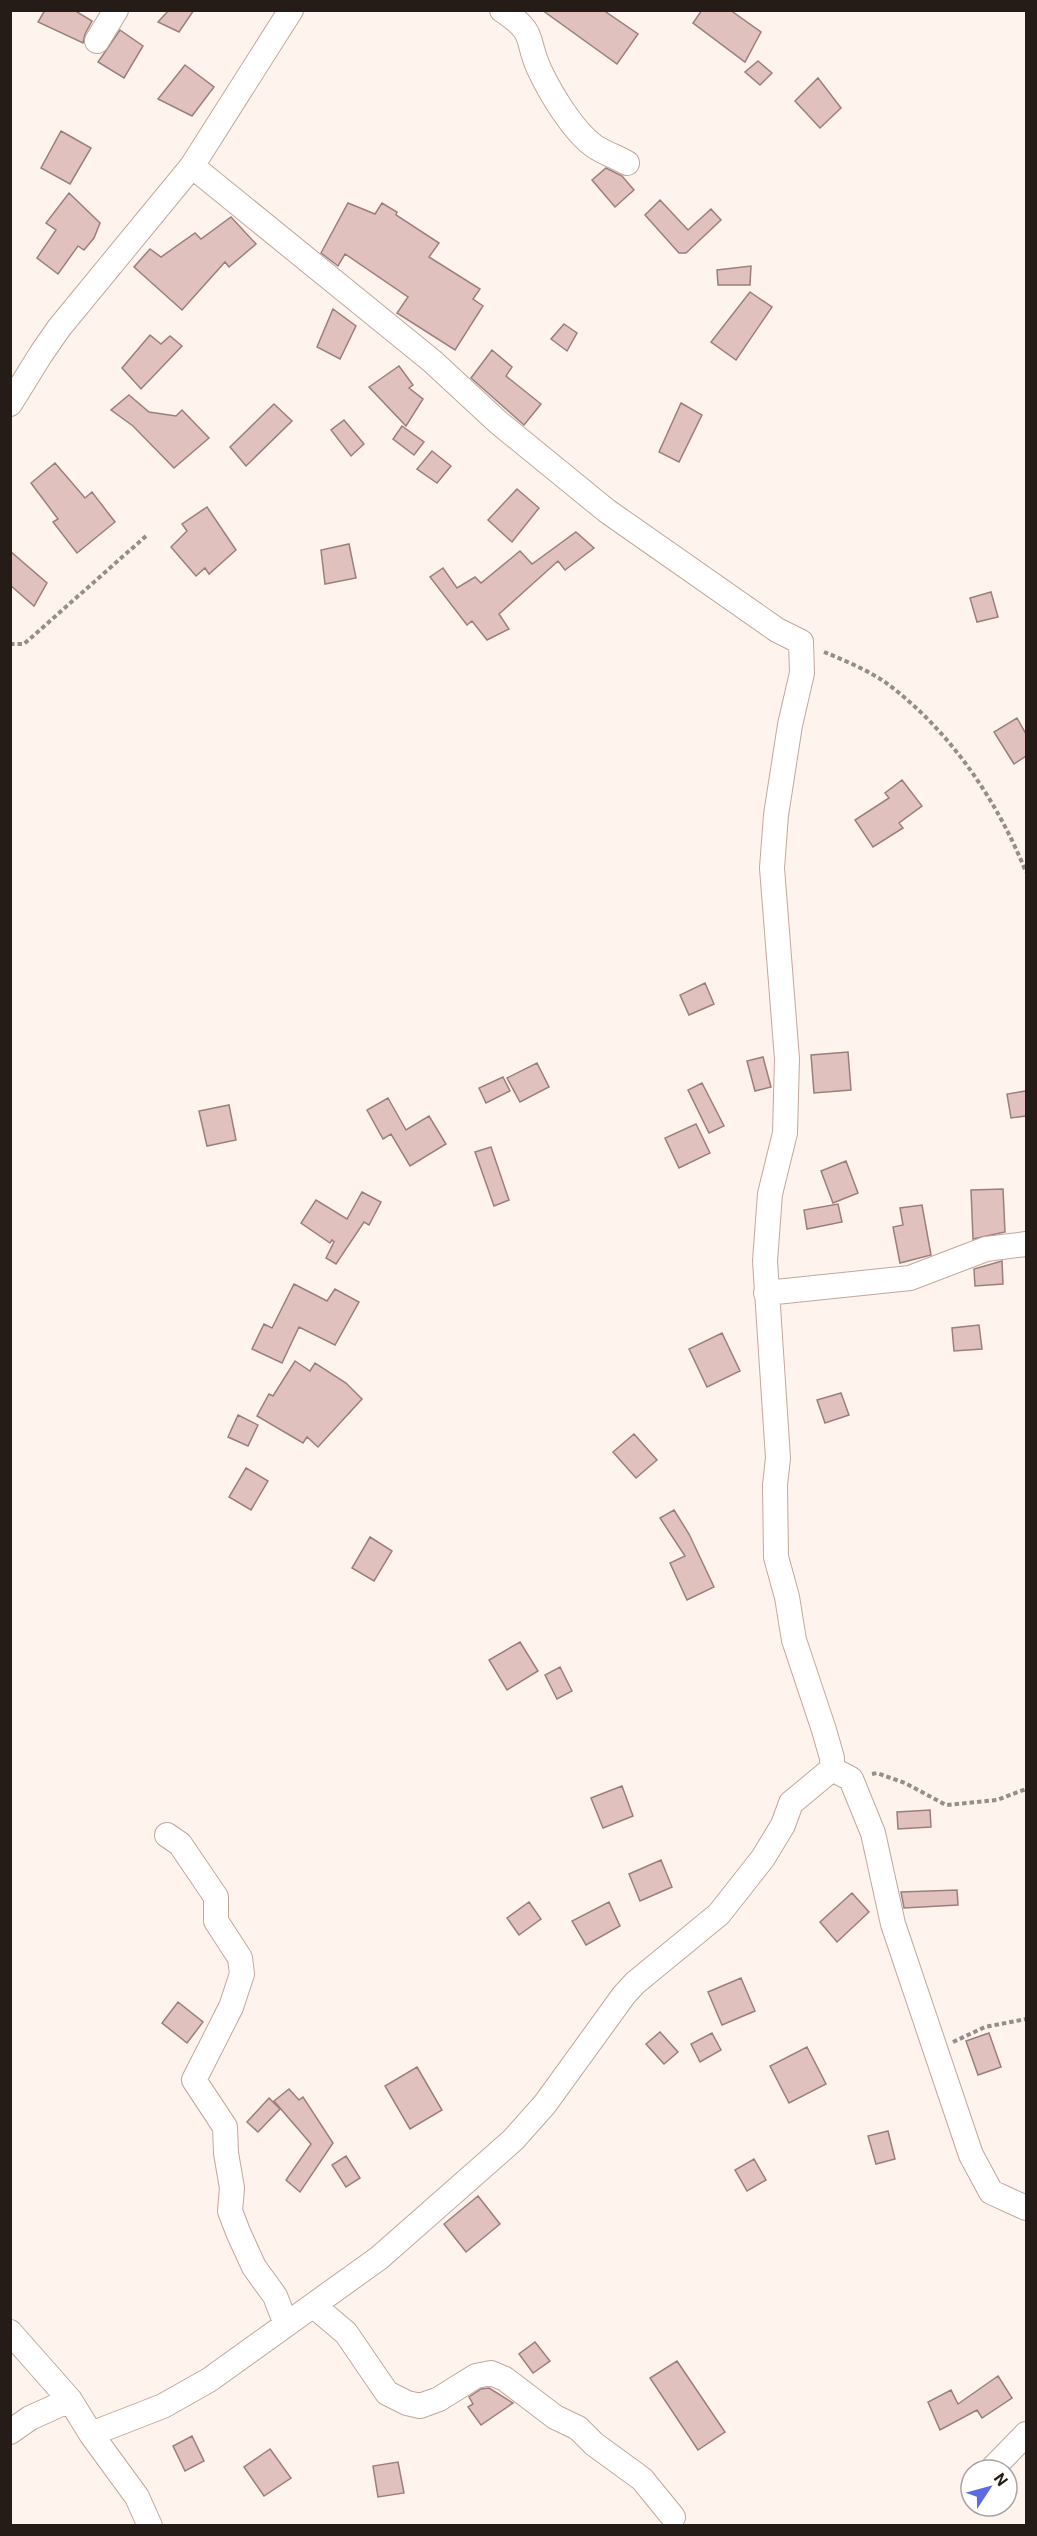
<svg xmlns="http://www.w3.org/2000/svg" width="1037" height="2536" font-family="Roboto,sans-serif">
<rect width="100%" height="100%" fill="#fff3ee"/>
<path fill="#e1c1bd" stroke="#9c7f7c" stroke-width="1.5" d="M45,10H74L92,21L85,34L83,43L38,22Z
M169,10H194L179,32L158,22Z
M542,10H603L638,34L617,64Z
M702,10H730L761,32L745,62L693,23Z
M120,30L143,46L124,78L98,62Z
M758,61L772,73L760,85L745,72Z
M185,65L214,87L192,116L158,99Z
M818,78L841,108L820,128L795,101Z
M61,131L91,148L70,184L41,168Z
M606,168L622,176L634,190L615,207L592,180Z
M69,193L100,223L94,238L84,250L78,246L58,274L37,258L56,230L46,223Z
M660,200L688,230L711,209L721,220L686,253H679L645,215Z
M348,203L375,214L382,203L397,212L396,215L439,243L429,257L480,289L473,299L483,306L455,350L397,313L408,297L345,254L338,266L321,253Z
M231,217L256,244L229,267L225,262L182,310L134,267L150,249L161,257L195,233L201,239Z
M751,266L750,285H718L717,270Z
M750,292L772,307L736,360L711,342Z
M333,309L356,326L340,359L317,347Z
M564,324L577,333L567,351L551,339Z
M150,335L161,344L170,336L182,346L141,389L122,368Z
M492,350L512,367L506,376L541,404L524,425L471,378Z
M399,366L413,385L409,388L423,399L406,426L369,387Z
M129,395L149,412L176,416L182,410L209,438L174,468L133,426L111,410Z
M681,403L702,415L679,462L659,452Z
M274,404L292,421L246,466L230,447Z
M344,420L364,444L351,456L331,430Z
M402,426L424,442L414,455L393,439Z
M432,451L451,466L437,483L417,469Z
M55,463L85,498L92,492L115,522L77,553L53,522L58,519L31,483Z
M517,489L539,508L512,542L488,520Z
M207,507L236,550L209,574L205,568L196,576L171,547L187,531L182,524Z
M576,532L594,548L565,570L558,561L499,614L509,629L487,640L472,621L467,625L430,577L443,568L457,588L475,577L481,583L520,551L532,564Z
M349,544L356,578L325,584L321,550Z
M10,551L47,583L34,606L10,585Z
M991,592L998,617L977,622L970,598Z
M1017,718L1026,734V756L1014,764L994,732Z
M902,780L922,806L899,823L903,828L873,847L855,820L889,798L885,793Z
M705,983L714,1004L689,1015L680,995Z
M848,1052L851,1090L814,1093L811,1055Z
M763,1057L771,1087L755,1091L747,1061Z
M537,1063L549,1087L520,1102L507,1078Z
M503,1077L510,1091L486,1103L479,1088Z
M702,1083L724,1126L709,1133L688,1090Z
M1026,1091V1116L1011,1118L1007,1094Z
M388,1098L406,1130L429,1116L446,1144L410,1166L391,1134L383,1139L367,1110Z
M229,1105L236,1140L207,1146L199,1111Z
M696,1124L710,1153L679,1168L665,1138Z
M491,1147L509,1200L494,1206L475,1152Z
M846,1161L858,1193L833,1203L821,1171Z
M1003,1189L1005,1232L973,1239L971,1190Z
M362,1192L381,1202L369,1225L364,1222L336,1264L326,1258L334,1242L332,1240L330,1243L301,1223L316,1200L347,1219Z
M838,1204L842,1222L807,1229L804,1210Z
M922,1205L931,1255L900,1263L893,1227L903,1225L900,1208Z
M1002,1261L1003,1284L975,1286L974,1269Z
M294,1284L327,1301L335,1289L359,1302L335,1345L299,1327L282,1363L252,1349L264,1324L272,1328Z
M979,1325L982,1349L954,1351L952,1328Z
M722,1333L740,1371L707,1387L689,1349Z
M295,1361L310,1371L315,1363L346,1383L362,1399L318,1447L307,1437L303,1443L257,1416L269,1394L273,1396Z
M841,1393L849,1415L825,1423L817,1400Z
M238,1415L258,1425L248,1446L228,1437Z
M634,1434L657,1460L636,1478L613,1452Z
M246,1468L268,1481L251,1510L229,1497Z
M674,1510L689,1534L714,1587L687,1600L670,1563L685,1556L660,1518Z
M370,1537L392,1551L374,1581L352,1568Z
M520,1642L538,1671L507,1690L489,1660Z
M560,1667L572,1691L557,1699L545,1675Z
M622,1786L633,1816L603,1828L591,1798Z
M930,1810L931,1827L898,1829L897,1812Z
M661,1860L672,1887L640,1901L629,1874Z
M957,1890L958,1905L904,1908L901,1892Z
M852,1893L869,1912L837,1942L820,1922Z
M529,1902L541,1919L519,1935L507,1918Z
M609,1902L620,1926L586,1945L572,1921Z
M741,1978L755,2011L722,2025L708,1992Z
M178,2002L203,2022L187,2043L162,2023Z
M660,2032L678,2052L664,2064L646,2044Z
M712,2033L721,2050L700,2062L691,2044Z
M989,2033L1001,2067L978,2075L966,2041Z
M807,2047L826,2084L789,2103L770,2066Z
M417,2067L442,2110L410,2129L385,2086Z
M289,2089L299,2100L303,2097L333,2143L300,2192L286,2180L311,2144L274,2101Z
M269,2098L280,2109L258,2132L247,2122Z
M888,2131L895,2159L876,2164L868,2136Z
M346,2156L360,2178L346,2187L332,2165Z
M754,2159L766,2180L747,2191L735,2170Z
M478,2196L500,2224L466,2252L444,2224Z
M535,2342L550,2361L533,2373L519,2354Z
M677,2361L725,2432L698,2450L650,2378Z
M998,2376L1012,2398L982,2418L977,2410L940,2430L928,2402L951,2390L958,2404Z
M489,2388L513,2403L481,2425L468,2407L473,2404L469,2397L481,2389Z
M192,2436L204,2461L185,2471L173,2446Z
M270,2449L291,2478L264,2496L244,2467Z
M398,2462L404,2493L378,2497L373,2466Z"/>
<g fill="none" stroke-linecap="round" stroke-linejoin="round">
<defs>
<path id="street" d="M502,10C539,35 524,38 540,71C551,94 573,131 594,146C604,153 617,157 627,163
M97,41L116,10
M192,166L432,361L499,423L607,511L777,630L801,642L802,673L790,725L776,815L772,868L787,1059L785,1133L770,1194L765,1261L778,1458L775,1485L776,1557L787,1597L794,1640L824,1730L832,1758V1769
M10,404L41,354L59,328L192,166L291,10
M766,1293L910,1278L986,1249L1026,1244
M832,1769L851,1779L873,1833L893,1924L971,2155L991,2192L1026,2208
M167,1835L180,1844L216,1897V1921L240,1958L242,1974L231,2007L194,2080L225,2127L226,2153L232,2188L230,2211L238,2232L254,2267L275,2296L286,2324
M314,2306L346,2333L387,2393L407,2403L420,2406L439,2399L476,2376L491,2373L505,2379L555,2417L578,2428L594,2444L642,2479L673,2517
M10,2332L70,2400L91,2434L137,2497L150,2526
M10,2432L30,2418L70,2400
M91,2434L163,2406L209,2380L379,2258L513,2140L545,2104L624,1995L635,1983L719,1914L763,1858L783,1825L791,1803L832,1769
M991,2470L1026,2434"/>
</defs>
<use href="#street" stroke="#c3a79b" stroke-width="26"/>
<path stroke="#988d88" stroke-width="4" stroke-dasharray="4.5 3" stroke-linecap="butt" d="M10,644H24L146,536
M824,652C844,660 867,670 885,682C949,729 997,800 1026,872
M872,1774L877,1773L905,1783L946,1805L997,1800L1026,1789
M953,2042L985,2027L1026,2019"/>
<use href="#street" stroke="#fff" stroke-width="24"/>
</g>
<rect width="1037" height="2536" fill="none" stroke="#261c17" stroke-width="24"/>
<g transform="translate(989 2488) rotate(54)"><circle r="28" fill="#ffffff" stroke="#a8a4a2" stroke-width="1.5"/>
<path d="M0-4.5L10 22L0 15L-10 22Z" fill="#5c6be2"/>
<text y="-9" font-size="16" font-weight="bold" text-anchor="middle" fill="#261c17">N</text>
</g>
</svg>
